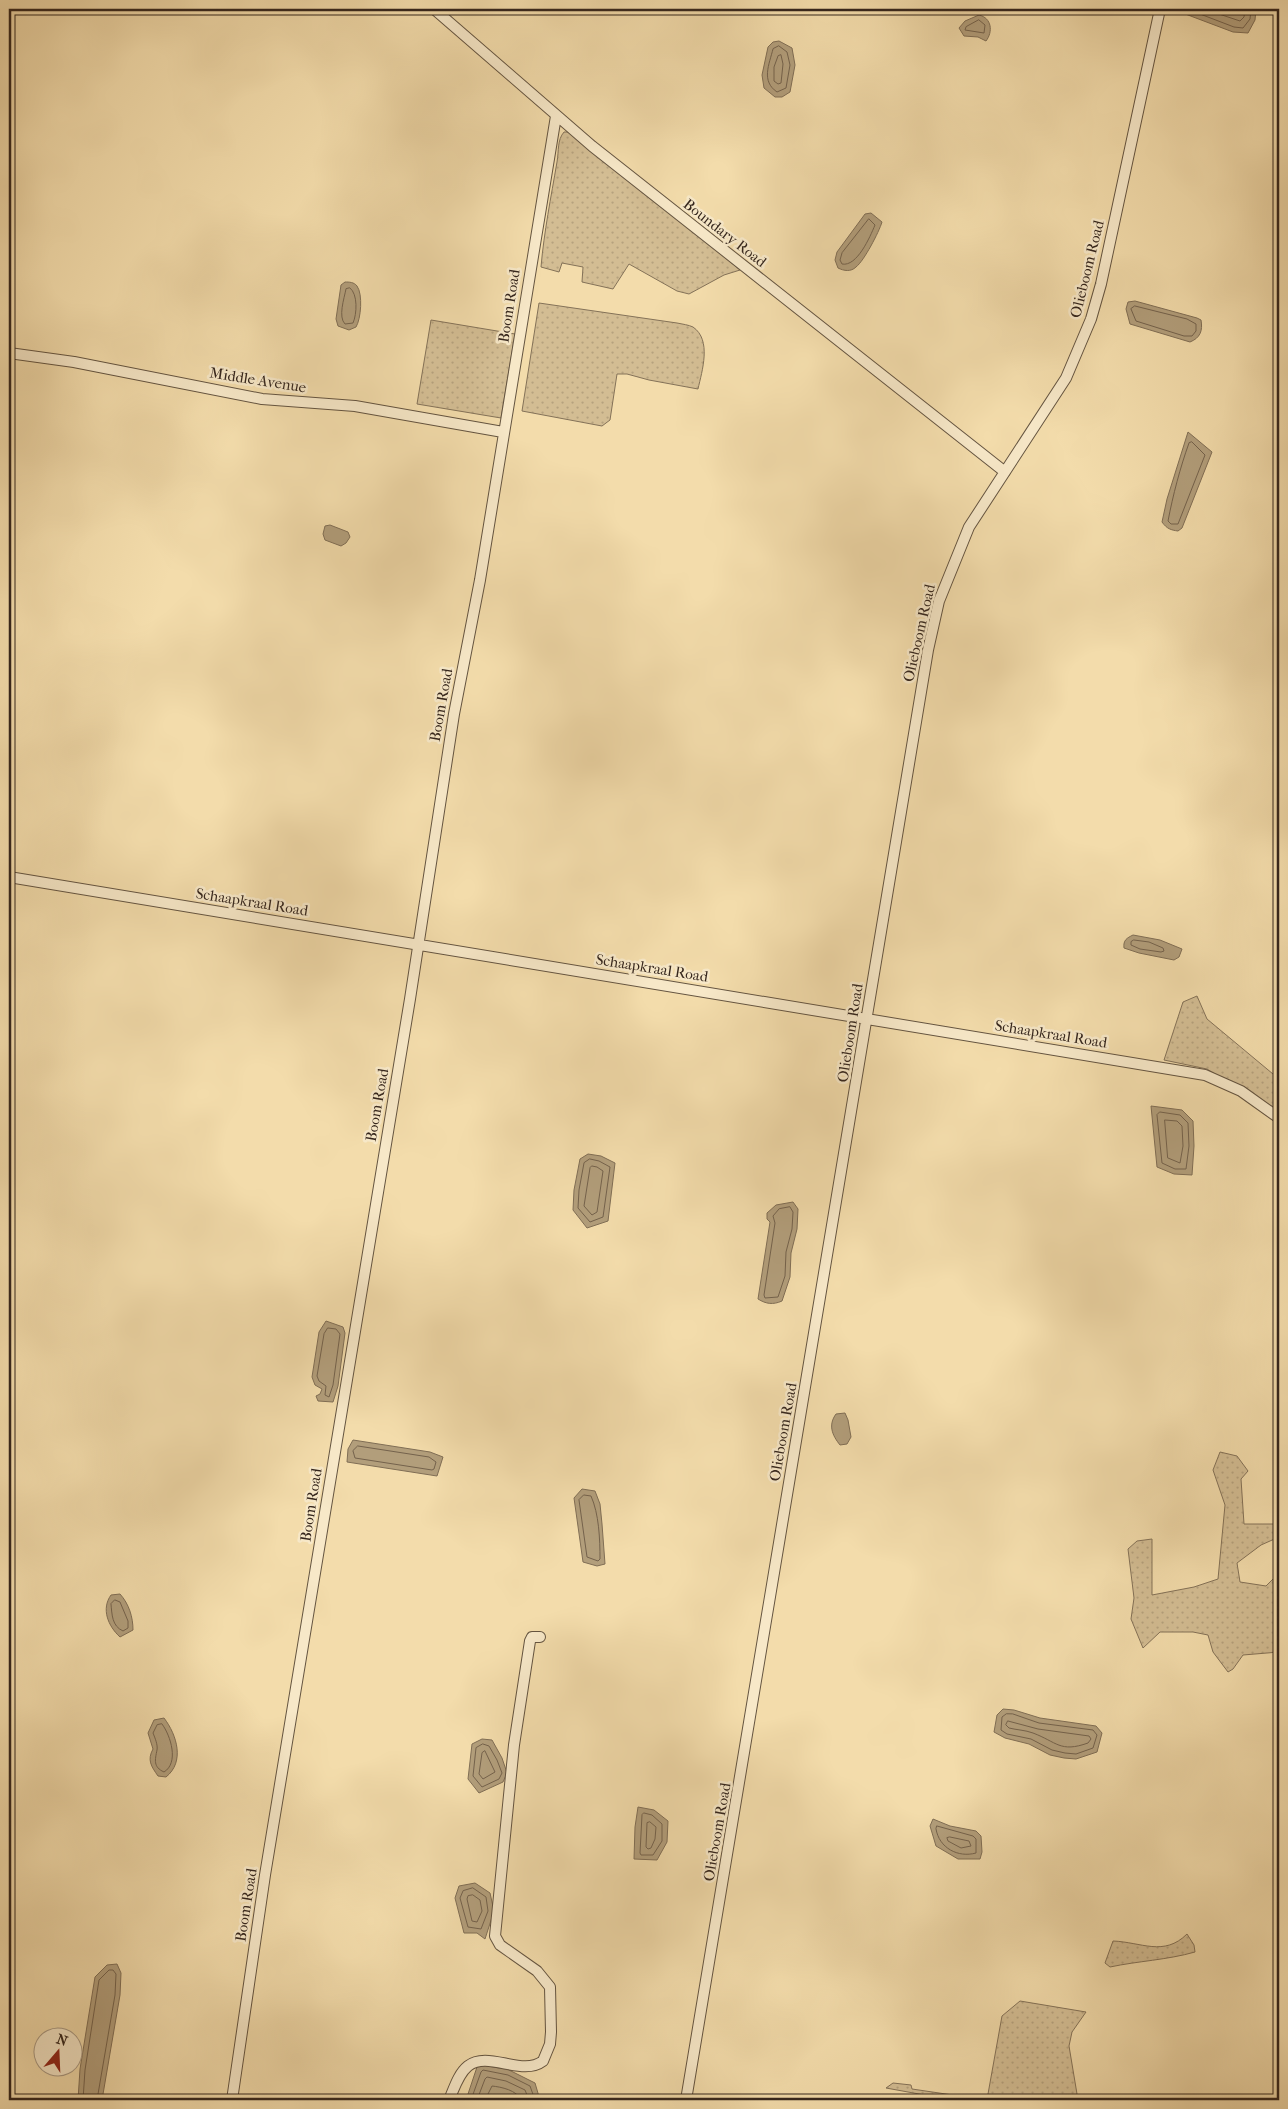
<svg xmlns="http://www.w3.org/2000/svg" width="1288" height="2109" font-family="'IM FELL French Canon',serif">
<defs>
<pattern id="grass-dots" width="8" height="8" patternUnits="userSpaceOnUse" patternTransform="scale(1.25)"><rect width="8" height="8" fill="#d3bd93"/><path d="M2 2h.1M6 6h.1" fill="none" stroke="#b6a27e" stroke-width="1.8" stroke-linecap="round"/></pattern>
</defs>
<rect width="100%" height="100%" fill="#f3dcab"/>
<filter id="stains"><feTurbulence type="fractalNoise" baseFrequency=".004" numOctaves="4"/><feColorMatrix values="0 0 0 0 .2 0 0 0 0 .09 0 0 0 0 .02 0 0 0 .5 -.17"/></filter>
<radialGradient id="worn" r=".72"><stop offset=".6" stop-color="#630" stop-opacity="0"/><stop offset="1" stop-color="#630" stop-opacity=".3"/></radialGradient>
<path fill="url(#grass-dots)" stroke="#847258" d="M564,132H569L676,216L740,270L724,275L689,294L677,291L629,264L613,289L582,282L583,267L562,263L559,272L541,267C544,232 551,197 557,162C559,151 557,140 564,132Z
M539,303L677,323C682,324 689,325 693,327C712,340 702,371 698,389L649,380L627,374H617L610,420L602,426L522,411Z
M431,320L515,334L501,418L417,404Z
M1197,996L1207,1019L1279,1079V1114L1207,1069L1164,1060L1183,1002Z
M1220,1452L1237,1456L1248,1471L1241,1479L1244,1524H1279V1537L1261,1545L1237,1563L1240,1582L1266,1586L1279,1573V1652L1243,1655L1233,1669L1228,1672L1213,1652L1208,1635L1193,1632H1160L1143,1648L1131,1619L1134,1598L1128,1549L1137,1541L1152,1539V1595L1194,1587L1218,1579L1225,1505L1213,1470Z
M1187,1934L1194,1945L1195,1952C1167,1960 1138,1961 1110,1967L1105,1963L1113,1941C1141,1942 1164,1957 1187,1934Z
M1020,2001L1086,2012L1072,2032L1069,2046L1078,2100H952L886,2088L893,2083L911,2085L912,2089L973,2098C980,2099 983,2099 988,2094L1002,2016Z"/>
<path fill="#b29e7b" stroke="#806e55" d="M1181,9H1256L1255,20L1248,33L1233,32L1180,12Z
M979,15C992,18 993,32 986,41L978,37L964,36L959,28L965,21Z
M779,41L792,48L795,65L790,92L782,97H775L764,88L762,75L768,47L773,42Z
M871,213L882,222C879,232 864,261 856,267C851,272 844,271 838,268L835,260L837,252L865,214Z
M345,282C349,282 354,282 357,286C363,294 361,319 356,327L349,330L338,326L336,319L341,285Z
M1135,301L1197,318L1201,320C1203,331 1200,338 1190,342L1130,324L1126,309L1128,302Z
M1188,432L1212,452L1182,528L1178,531C1171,530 1167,529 1162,522L1167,499Z
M330,525L348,532L350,537L346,543L341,546L325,540L323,534L325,526Z
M1133,935L1160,940L1182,949L1179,957L1174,960L1139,953L1124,948C1123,940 1127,938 1133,935Z
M1151,1106L1182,1110L1193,1121L1194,1146L1192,1175L1174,1174L1157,1167Z
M588,1154L601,1156L615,1163L608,1221L587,1228L573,1210L574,1190L580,1159Z
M793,1202L798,1209L797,1229L791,1253L790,1277L782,1301C773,1305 766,1304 758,1299L770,1222L767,1219V1213L776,1205Z
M326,1321L343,1327L345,1333L338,1386L333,1402L318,1401L316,1396L320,1394L322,1389L315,1385L312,1377L319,1332Z
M845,1413L848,1420L851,1437L847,1444L840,1445C832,1435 828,1425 836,1414Z
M353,1440L430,1452L443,1457L437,1476L347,1462L348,1449Z
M582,1489L595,1491L600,1504L602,1524L605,1564L597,1566L583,1562L574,1498Z
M120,1594C129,1604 133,1617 133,1630L120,1637C108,1626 101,1609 111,1595Z
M1003,1709L1014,1710L1040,1718L1096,1726L1102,1733L1097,1752L1076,1759L1064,1758L1050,1755L1029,1744L1005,1738L994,1732L997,1715Z
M164,1718C177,1735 185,1762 166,1777L158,1776C151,1766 147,1760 153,1749L148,1733L154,1720Z
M482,1739L492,1740L502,1758L507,1773L503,1782L479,1793L468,1779L472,1744Z
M638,1807L654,1810L668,1821L667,1842L657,1860L634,1859L635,1827Z
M933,1819L950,1826L976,1831L981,1836L982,1852L980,1859H958L936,1846L930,1826Z
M475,1883L490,1893L494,1911L485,1939L477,1933H464L455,1898L459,1886Z
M117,1964L121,1973L120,1995L102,2100H78L80,2069L95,1977L107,1965Z
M478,2064L509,2070L535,2083L540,2100H466Z"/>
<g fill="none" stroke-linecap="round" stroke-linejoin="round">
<path stroke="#74624c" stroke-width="1" d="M1187,9L1234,27L1243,28L1250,19L1251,9
M1204,9L1240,21L1244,17L1245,9
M979,20L985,25L984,33L965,30L966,27Z
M779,46L787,52L790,65L786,88L777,92C761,81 769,65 773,49Z
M781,55L783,64L781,83L778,84L774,81V67L778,56Z
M869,219L875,225C870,237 857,267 842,264L840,260L842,253Z
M350,288C358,294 357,314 353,323L345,324C338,317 344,299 346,289Z
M1135,306L1187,319L1196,324V331L1192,336H1184L1136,321L1131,309Z
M1192,442L1205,455L1178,524H1171L1168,521C1173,495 1180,468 1189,443Z
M1134,940L1149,942L1163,948L1164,951L1161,952L1140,949L1131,945V942Z
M1160,1112L1180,1115L1188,1123L1189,1146L1186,1169H1175L1162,1163L1157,1115Z
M1165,1120L1177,1121L1182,1126L1183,1146L1180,1163L1168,1158Z
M590,1159L599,1161L610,1167L603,1217L590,1222L578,1208L579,1190L584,1163Z
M592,1166L597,1167L603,1171L597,1212L592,1215L584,1206L590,1168Z
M790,1207L793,1212L792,1229L786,1252L785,1276L778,1297L765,1298L764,1295L775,1223L773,1216L779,1209Z
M328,1328L336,1329L340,1334L333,1385L329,1397L325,1395L326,1386L319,1381L317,1376L324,1334Z
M358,1446L429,1457L436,1462L434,1469L432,1470L355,1458L353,1451Z
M584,1495L591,1496C599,1514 600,1539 600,1559L598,1561L587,1557L579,1500Z
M115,1600L120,1602L128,1621V1628L123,1631C112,1626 112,1615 111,1604Z
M1013,1714L1039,1723L1093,1730L1097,1735L1093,1748L1076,1754L1065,1753L1052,1750L1031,1739L1007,1734L1001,1730L1002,1717L1006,1714Z
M1008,1721L1038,1729L1089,1736L1091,1739L1088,1743C1060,1753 1057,1742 1033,1733C1025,1730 1017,1730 1009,1728L1006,1725Z
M162,1724C171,1736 179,1763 164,1772C153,1767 155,1760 157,1750C158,1745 155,1738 153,1733L157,1725Z
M483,1744L489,1746L497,1760L502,1773L499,1779L482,1787L473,1776L476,1748Z
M485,1751L495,1772L483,1779L479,1774L482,1753Z
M644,1813L652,1815L662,1824V1841L653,1855H641L640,1853L642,1815Z
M650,1822L656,1827L655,1839L651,1848L648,1849L646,1847L647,1823Z
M937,1826L973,1836L976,1839V1853C958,1858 939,1848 936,1829Z
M950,1837L969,1841L971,1846L961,1848L948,1841L947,1838Z
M473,1888L486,1897L488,1911L481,1929L468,1927L460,1898L463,1891Z
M473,1895L480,1900L482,1911L477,1922L472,1921L467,1899L468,1896Z
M83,2100L85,2070L99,1980L109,1970H113L116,1974L115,1995L97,2100
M471,2100L481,2072L483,2070L508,2075L530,2086L535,2100
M477,2100L485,2079L487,2077L506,2081L525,2090L529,2100
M485,2100L492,2086C501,2087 517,2090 521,2100"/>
<defs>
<path id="street" d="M434,9L592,146L1005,472
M9,353L74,362L262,399L355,406L503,432
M9,877L1205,1075L1241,1091L1279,1118
M232,2100L265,1875L410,999L454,714L480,580L556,116
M449,2100C454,2089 458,2074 468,2066C488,2050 522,2077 543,2061L550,2044L551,2032L550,1987L537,1971L500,1945L495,1936L514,1745L530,1641L532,1637H540
M686,2100L928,650L939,601L969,527L1066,378L1091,319L1101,284L1160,9"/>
</defs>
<use href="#street" stroke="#645440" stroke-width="12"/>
<use href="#street" stroke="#f7e8c8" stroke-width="10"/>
</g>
<g text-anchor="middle" stroke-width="5" stroke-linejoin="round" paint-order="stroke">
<g font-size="15" fill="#35261d" stroke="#f7e8c8">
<text transform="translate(725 233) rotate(38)" y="5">Boundary Road</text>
<text transform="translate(1087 269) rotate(-76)" y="5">Olieboom Road</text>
<text transform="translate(509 306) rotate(-81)" y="5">Boom Road</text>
<text transform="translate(258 380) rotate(9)" y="5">Middle Avenue</text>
<text transform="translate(919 633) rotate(-77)" y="5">Olieboom Road</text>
<text transform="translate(441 705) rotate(-80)" y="5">Boom Road</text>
<text transform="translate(252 902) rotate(9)" y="5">Schaapkraal Road</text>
<text transform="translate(652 968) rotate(9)" y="5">Schaapkraal Road</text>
<text transform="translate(850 1033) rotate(-81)" y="5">Olieboom Road</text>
<text transform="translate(1051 1034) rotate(9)" y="5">Schaapkraal Road</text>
<text transform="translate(377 1105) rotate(-80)" y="5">Boom Road</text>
<text transform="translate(783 1432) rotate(-80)" y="5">Olieboom Road</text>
<text transform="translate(311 1505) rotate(-81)" y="5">Boom Road</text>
<text transform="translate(717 1832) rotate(-80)" y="5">Olieboom Road</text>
<text transform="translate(246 1905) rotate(-81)" y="5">Boom Road</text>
</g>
</g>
<rect width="1288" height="2109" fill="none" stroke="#f3dcab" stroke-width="30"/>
<rect x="10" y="10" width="1268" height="2089" fill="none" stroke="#35261d" stroke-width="2.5"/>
<rect x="15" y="15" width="1258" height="2079" fill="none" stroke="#35261d"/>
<g transform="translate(58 2052) rotate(19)"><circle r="24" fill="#f7e8c8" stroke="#a99a84"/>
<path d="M0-4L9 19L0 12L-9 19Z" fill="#8f2418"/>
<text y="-8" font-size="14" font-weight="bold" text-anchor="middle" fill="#35261d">N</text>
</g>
<rect width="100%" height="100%" filter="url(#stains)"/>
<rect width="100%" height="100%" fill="url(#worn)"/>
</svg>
